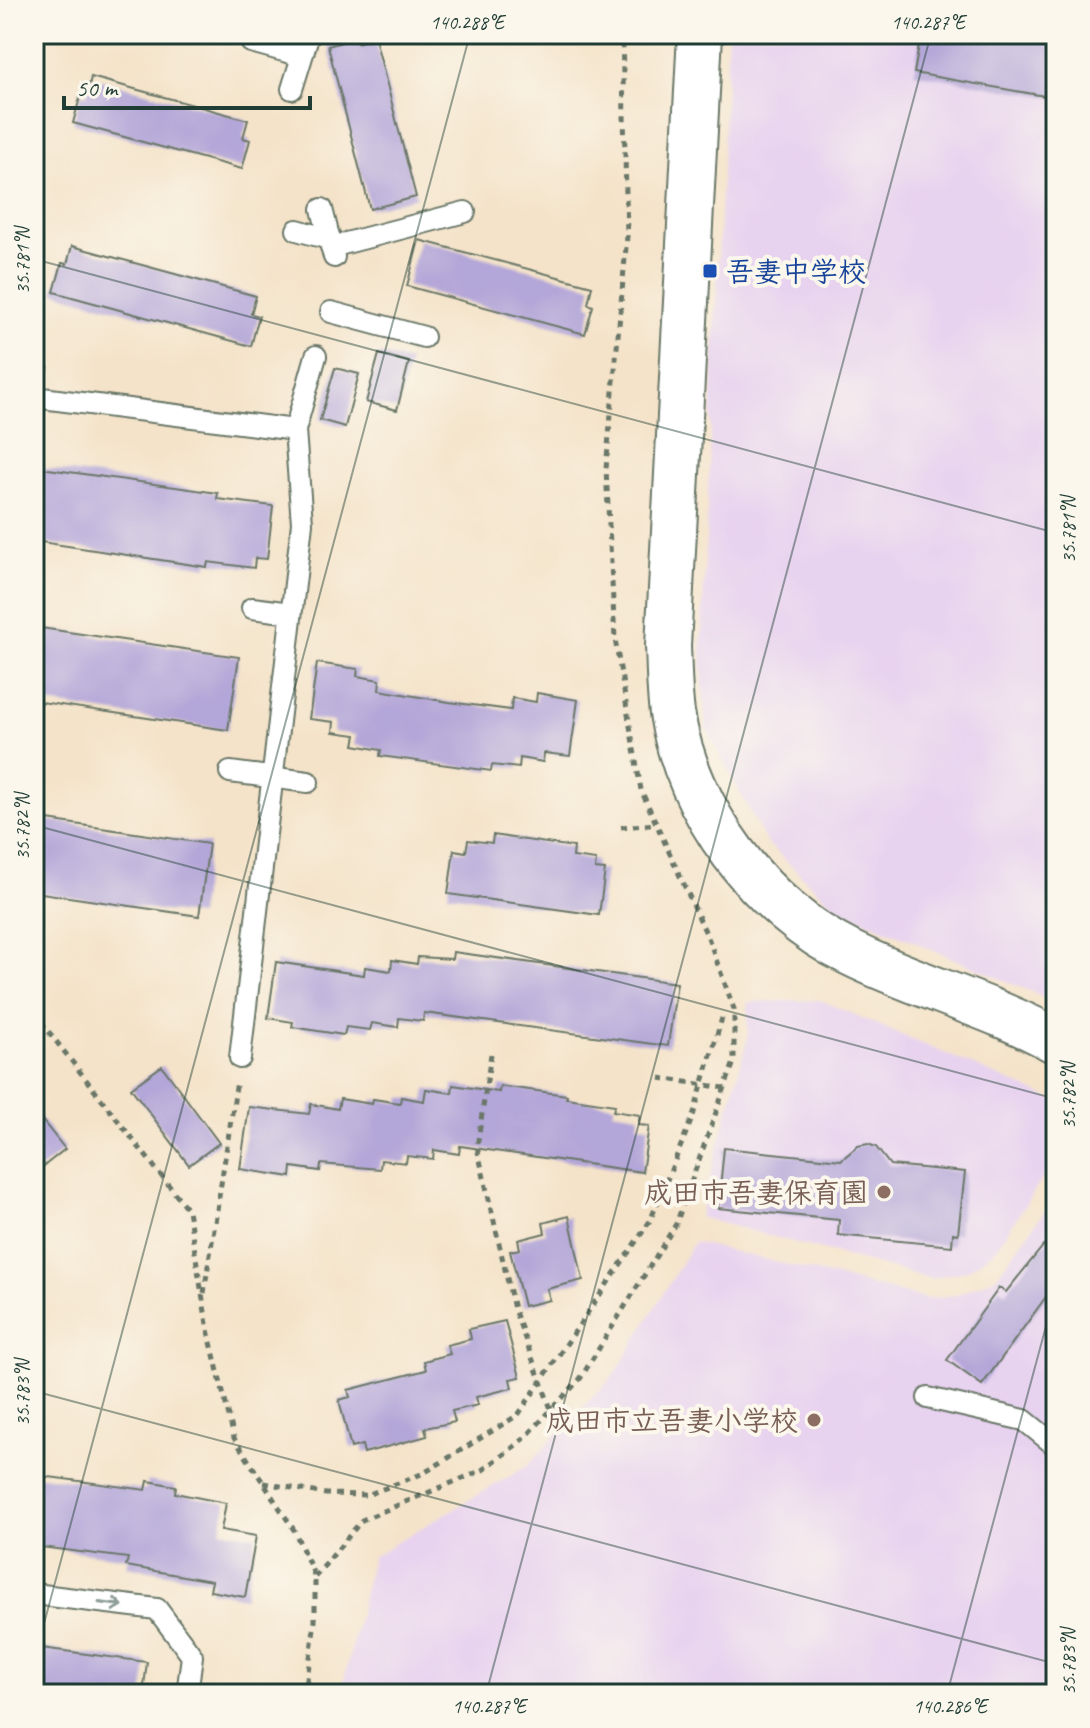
<svg xmlns="http://www.w3.org/2000/svg" width="1090" height="1728" font-family="Caveat,'Klee One',sans-serif">
<rect width="100%" height="100%" fill="#fbf7ec"/>
<filter id="ink" filterUnits="userSpaceOnUse"><feTurbulence type="fractalNoise" baseFrequency=".0125" numOctaves="2"/><feDisplacementMap in="SourceGraphic" scale="16" xChannelSelector="R" yChannelSelector="G"/><feConvolveMatrix kernelMatrix="1 2 1 2 8 2 1 2 1" color-interpolation-filters="sRGB"/></filter>
<filter id="wash" filterUnits="userSpaceOnUse"><feTurbulence type="fractalNoise" baseFrequency=".006" numOctaves="4" result="noise"/><feDisplacementMap in="SourceGraphic" scale="32" xChannelSelector="R" yChannelSelector="G"/><feGaussianBlur stdDeviation="1.8" result="paint"/><feColorMatrix in="noise" values="0 0 0 0 0 0 0 0 0 0 0 0 0 0 0 0 0 1.4 0 .05"/><feComposite in="paint" operator="in"/></filter>
<g filter="url(#wash)">
<rect width="100%" height="100%" fill="#f4e3c9"/>
<path fill="#e7d2ef" d="M728,34H1056V997L1046,998L837,909L766,842L706,728L701,651Z
M820,1000L1056,1101V1159L995,1250L968,1270L931,1279L699,1217L748,1037V1002Z
M1056,1196V1694H341L372,1557L527,1466L616,1373L694,1242L927,1299L956,1295L996,1277Z"/>
<g id="blocks">
<path fill="#b3a6d8" d="M921,34H1056V98L914,73Z
M356,38L357,43L375,38L416,197L370,209L328,46Z
M91,77L248,120L243,138L250,140L242,169L73,123L81,94L87,95Z
M419,240L592,286L588,304L593,306L585,334L407,286Z
M72,246L256,296L251,314L259,316L251,346L54,292L62,263L67,264Z
M379,354L409,362L397,410L366,402Z
M335,368L359,374L345,427L320,420Z
M34,467L218,493L217,499L273,506L267,559L255,558L254,568L208,562L207,567L34,541Z
M34,627L239,657L228,730L34,701Z
M317,663L358,669L357,676L380,680L379,690L449,702L511,710L512,698L536,702L537,693L578,700L570,756L544,753L543,762L520,758L519,768L492,765L491,771L380,756L381,750L354,745L356,735L333,732L334,722L309,719Z
M34,818L209,844L199,916L34,892Z
M493,835L574,847L573,857L596,860L595,869L605,870L599,915L448,894L454,850L466,852L468,840L492,843Z
M453,952L677,983L668,1046L424,1013L423,1021L399,1018L398,1027L372,1023L370,1030L346,1027L344,1035L292,1027L293,1022L268,1018L276,962L364,975L365,967L391,971L392,960L417,964L418,957L452,959Z
M162,1066L219,1143L189,1165L131,1088Z
M453,1085L499,1092L500,1086L567,1095L566,1098L615,1105L613,1111L640,1115L638,1125L649,1126L642,1172L460,1146L459,1154L434,1150L433,1159L407,1156L406,1163L381,1160L380,1169L321,1164L320,1171L292,1167L291,1177L240,1169L249,1107L309,1114L311,1104L338,1109L340,1099L372,1104L373,1099L400,1103L401,1097L424,1101L426,1089L452,1093Z
M34,1110L65,1149L34,1174Z
M868,1144L876,1147L890,1165L965,1172L958,1234L953,1233L952,1246L838,1235L839,1220L718,1208L724,1148L841,1160L858,1146Z
M569,1216L583,1280L547,1289L550,1300L524,1306L510,1251L520,1249L518,1240L545,1233L543,1223Z
M1056,1230V1283L982,1385L947,1360L999,1288L1006,1292Z
M505,1321L520,1377L510,1379L512,1388L476,1397L478,1405L452,1411L455,1422L425,1428L427,1436L364,1453L362,1445L351,1448L339,1400L350,1397L348,1390L426,1370L424,1361L450,1354L447,1345L471,1339L469,1329Z
M34,1475L146,1490L148,1481L176,1486L175,1493L226,1503L221,1530L256,1536L245,1597L210,1591L212,1581L126,1566L128,1558L34,1546Z
M34,1647L147,1662L143,1694H34Z"/>
</g>
</g>
<g filter="url(#ink)">
<use href="#blocks" fill-opacity="0" stroke="#6a7768" stroke-width="2"/>
<g fill="none" stroke-linecap="round" stroke-linejoin="round">
<defs>
<path id="service" d="M251,42L302,56
M292,89L309,34
M322,209L334,257
M297,230L329,239
M331,247L465,212
M331,312L424,337
M34,397L295,430
M252,608L291,613
M230,772L308,782
M240,1058L302,523L295,430L316,356
M928,1398L1024,1420L1056,1446
M34,1594L157,1609L192,1656L187,1694"/>
<path id="tertiary" d="M700,34L668,646C669,668 669,691 672,713C687,810 761,910 850,953C916,986 991,1005 1056,1041"/>
</defs>
<use href="#service" stroke="#6a7768" stroke-width="24"/>
<use href="#tertiary" stroke="#6a7768" stroke-width="48"/>
<path stroke="#6a7768" stroke-width="5" stroke-dasharray="6 6" stroke-linecap="butt" d="M34,367L49,369
M621,827L656,824
M34,1013L188,1210L208,1330L234,1438L294,1530L315,1577V1621L305,1694
M491,1054L477,1147L514,1309L551,1409
M660,1078L725,1088
M204,1293L237,1081
M264,1483L326,1494L367,1495L424,1473L518,1415L650,1221L693,1116L722,1018
M315,1577L362,1520L483,1470L524,1439L580,1379L676,1224L734,1062V1009L709,940L641,790L615,639L606,469L627,236L622,34"/>
<use href="#service" stroke="#fff" stroke-width="20"/>
<use href="#tertiary" stroke="#fff" stroke-width="44"/>
</g>
<defs><path id="oneway-shaft" d="M-6 0H5M1.5-3L5.5 0L1.5 3" fill="none" stroke-width="1.6" stroke-linecap="round" stroke-linejoin="round" transform="scale(2)"/></defs>
<use stroke="#8f9e9a" href="#oneway-shaft" transform="translate(111 1604) rotate(7)"/>
</g>
<path fill="none" stroke="#1f3d34" stroke-width="2" stroke-opacity="0.45" d="M34,259L1056,533M34,825L1056,1099M34,1391L1056,1664M34,1661L470,34M486,1694L931,34M947,1694L1056,1289"/>
<rect fill="#1a4fb4" stroke="#fbf7ec" stroke-width="3" x="702" y="263" width="16" height="16" rx="4"/>
<g fill="#8d6e63" stroke="#fbf7ec" stroke-width="3">
<circle cx="884" cy="1192" r="8"/>
<circle cx="814" cy="1420" r="8"/>
</g>
<g text-anchor="middle" stroke-width="8" stroke-linejoin="round" paint-order="stroke">
<g font-size="28" font-weight="bold" fill="#164399" stroke="#fbf7ec" text-anchor="start">
<text x="726" y="281">吾妻中学校</text>
</g>
<g font-size="28" font-weight="bold" fill="#785e54" stroke="#fbf7ec" text-anchor="end">
<text x="868" y="1202">成田市吾妻保育園</text>
<text x="798" y="1430">成田市立吾妻小学校</text>
</g>
</g>
<rect width="1090" height="1728" fill="none" stroke="#fbf7ec" stroke-width="88"/>
<path d="M64 96v12h246v-12" fill="none" stroke="#1f3d34" stroke-width="4"/>
<text x="76" y="96" font-size="24" fill="#1f3d34" stroke="#fbf7ec" stroke-width="6" paint-order="stroke">50 m</text>
<rect x="44" y="44" width="1002" height="1640" fill="none" stroke="#1f3d34" stroke-width="3"/>
<g font-size="20" text-anchor="middle" fill="#1f3d34">
<text x="467" y="29">140.288°E</text>
<text x="928" y="29">140.287°E</text>
<text transform="translate(22 261) rotate(-90)" y="7">35.781°N</text>
<text transform="translate(1068 530) rotate(-90)" y="7">35.781°N</text>
<text transform="translate(22 827) rotate(-90)" y="7">35.782°N</text>
<text transform="translate(1068 1096) rotate(-90)" y="7">35.782°N</text>
<text transform="translate(22 1393) rotate(-90)" y="7">35.783°N</text>
<text transform="translate(1068 1662) rotate(-90)" y="7">35.783°N</text>
<text x="489" y="1713">140.287°E</text>
<text x="950" y="1713">140.286°E</text>
</g>
</svg>
